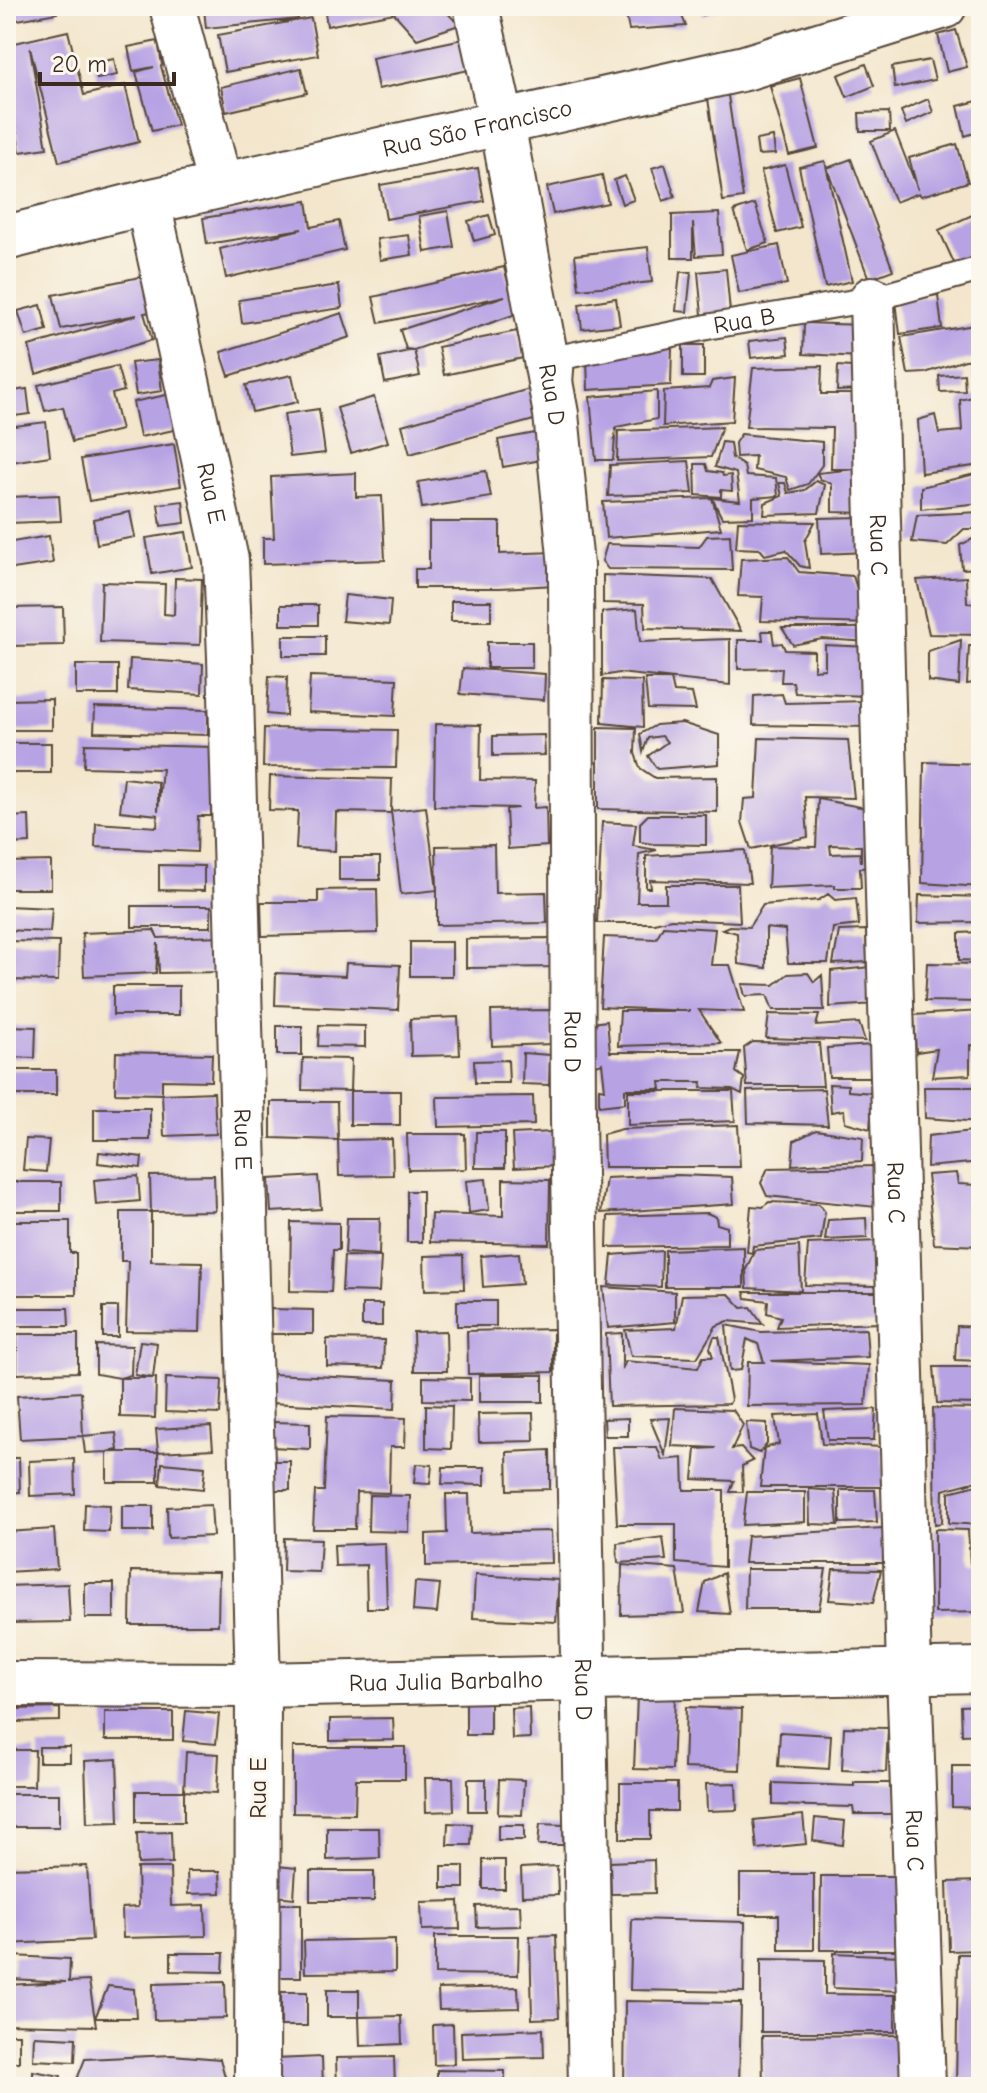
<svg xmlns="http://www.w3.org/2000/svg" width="987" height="2093" font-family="'Comic Neue',sans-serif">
<rect width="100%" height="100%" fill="#fbf7ec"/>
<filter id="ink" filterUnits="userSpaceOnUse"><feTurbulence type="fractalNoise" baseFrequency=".0125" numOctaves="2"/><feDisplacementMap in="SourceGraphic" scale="16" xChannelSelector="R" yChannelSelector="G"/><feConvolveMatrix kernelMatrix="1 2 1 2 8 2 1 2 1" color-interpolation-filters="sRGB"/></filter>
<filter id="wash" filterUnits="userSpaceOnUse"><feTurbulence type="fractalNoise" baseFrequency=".006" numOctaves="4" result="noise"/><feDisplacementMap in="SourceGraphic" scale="32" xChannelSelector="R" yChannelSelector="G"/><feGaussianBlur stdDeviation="1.8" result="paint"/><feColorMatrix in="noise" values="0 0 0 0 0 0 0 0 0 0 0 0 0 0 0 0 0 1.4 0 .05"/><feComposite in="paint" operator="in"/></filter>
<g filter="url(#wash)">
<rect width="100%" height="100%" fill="#f3e6cc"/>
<g id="blocks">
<path fill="#b7a2e4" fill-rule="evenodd" d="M6,6H56L57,13L6,22Z
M233,6H296L298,19L206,28L204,9Z
M324,6H441L459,25L417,39L394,13L327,26Z
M624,6H678L686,26L629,30Z
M700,6H728L703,15Z
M311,18L318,55L225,72L218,35Z
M956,30L967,67L947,72L938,35Z
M68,31L84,95L125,85L139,142L59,162L30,48L47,148L20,152L6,77V45Z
M463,39L469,70L378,89L372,58Z
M158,41L162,65L161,66L177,125L152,131L136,72L154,67L133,71L128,47Z
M114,59L117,75L97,79L94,63Z
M930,60L935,80L895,88L892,67Z
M866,64L874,86L847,97L838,75Z
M301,68L307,93L226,112L221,87Z
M800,78L818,148L789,155L770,86Z
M726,82L743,198L723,201L706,85Z
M928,99L933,112L906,124L901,111Z
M981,100V131L965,136L958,106Z
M889,112L890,131H860L859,113Z
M895,131L918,190L909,158L957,144L968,182L921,196L919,193L895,202L871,141Z
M773,137L775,154L758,155L756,140Z
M851,159L893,270L869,279L827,168Z
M825,161L852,281L825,287L799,167Z
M665,164L675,197L663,201L652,168Z
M785,165L801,227L777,233L761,171Z
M478,168L484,201L386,219L380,185Z
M602,175L608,203L553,214L547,187Z
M625,176L634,200L622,204L614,180Z
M307,201L311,227L339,221L345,250L226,278L220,249L302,229L207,244L203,218Z
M755,204L768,243L747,250L734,211Z
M448,211L454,247L425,252L419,216Z
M981,211V254L955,265L939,230Z
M719,213L722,254L696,256L693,223V258H672V215Z
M489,215L495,235L474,241L468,221Z
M409,235L412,255L380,260L377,239Z
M779,245L787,284L739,293L731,255Z
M648,247L652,282L579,289L575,255Z
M504,267L516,314L414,350L406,349L400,330L505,296L379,323L373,297Z
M726,269L730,312L702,315L698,272Z
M680,272H691L687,312L676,311Z
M145,276L151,312L144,313L152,340L36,374L29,346L137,315L61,329L53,295Z
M339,285L342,308L242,323L239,300Z
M938,295L942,328L900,334L896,301Z
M616,298L620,325L582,329L579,304Z
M41,305L47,330L26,336L18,311Z
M342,313L350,337L229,376L221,352Z
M804,323L862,325L861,357L803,354Z
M981,324V359L965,360L925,373L908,374L901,337Z
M517,331L523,358L444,375L438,347Z
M787,337L789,354L751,358L749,341Z
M683,345H704V377H683Z
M672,346L671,385L588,390L587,358Z
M414,350L420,376L385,383L380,357Z
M158,360L162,391L136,395L131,363Z
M117,366L124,391L112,394L121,430L72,442L63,407L45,411L38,385Z
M822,366L821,394H866L868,513L832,512V484L820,479L817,473L855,469H831L832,428L746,427L753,368Z
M838,366L864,368L863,390L837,391Z
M973,367H981V380H973Z
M964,374L965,391L940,392L939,376Z
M292,375L298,402L252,412L246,385Z
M735,378L732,421L663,426L664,391L709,388L712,381Z
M533,388L541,418L410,454L402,425Z
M27,389L30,414L6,417V392Z
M657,391V419L616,427L613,460H596L590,397Z
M171,394L179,429L140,437L133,402Z
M981,395V465L921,473L918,420L935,415L939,433L962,431L960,400Z
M374,397L388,442L351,453L337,408Z
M319,409L325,453L290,457L284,414Z
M46,422L50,456L11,462L6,427Z
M722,427L711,457L617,461L618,431Z
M541,432L547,459L503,467L498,440Z
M741,434L822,442V465L808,484L790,490L786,477L754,470L755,456L736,457L735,443Z
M722,442L730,443L732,458L744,466L746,476L776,478L778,496L753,498V517L722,518L712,498L721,529L606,538L603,502L712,498L740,501L736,473L715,467Z
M174,444L181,486L89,501L81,459Z
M689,461L693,493L608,496L610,465Z
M695,464H706L708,471L722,473L723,476L731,475L732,491L721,490V497L696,495Z
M486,471L491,497L422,508L418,482Z
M356,473V497L382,496L385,560L263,564V538H274L271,477Z
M979,473H981V503L921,509V487Z
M816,481L825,485L819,513L764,515L765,503L782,496L779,483H785L788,493L805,490Z
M59,495L61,521L9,523V497Z
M183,501L185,523L161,526L158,504Z
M130,512L135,537L97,544L93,519Z
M981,512V529H964L947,545L912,542L917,515Z
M863,517L869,552L821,554L819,518Z
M738,521L815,522L805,541L809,568L800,566L786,550L765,555L760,549L736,548Z
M429,522H500V554L555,552L556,585L500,588H415V569H429Z
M186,532L192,567L152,574L146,538Z
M730,535L732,570L608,569L602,561L607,544L699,547L707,536Z
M49,536L53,563L6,570V543Z
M979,536H981V568L962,569L960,545Z
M788,557L799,572L853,576L858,592L875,624L761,621L763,597L738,596L741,559Z
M603,575L712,579L741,631L645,628L644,604L603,603Z
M966,577L967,603L981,604V635L929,634L917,580Z
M175,578L202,579L200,645L100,642L102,582L165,584L164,614L174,615Z
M345,595L391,600L389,625L342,621Z
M451,601H491V621H451Z
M281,605H318V625H281Z
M63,607L64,645L6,646V608Z
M637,609L640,642L730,639V685L619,673L602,676V612Z
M782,628H864L869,642L822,639L793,645Z
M762,631H772L774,644L782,643L785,650L814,651V670L825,669V645L871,647L867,696L795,693L793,682H781L782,668L738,669V640H763Z
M283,636H325V656H283Z
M961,640L959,685L928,681V651Z
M487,642H532V668H487Z
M969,646H981V682L967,684Z
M130,659L203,664L202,694L128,690Z
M76,665H118V695H76Z
M463,668L545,674L544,700L460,694Z
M269,676L287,677L286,716L267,714Z
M310,676L397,679L395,716L308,712Z
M645,679H671L674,692L692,693L696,710L648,709Z
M603,680L642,681L643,727L602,723Z
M782,694L785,703L869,701L872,727L753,725L754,696Z
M52,699V730H6V700Z
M95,707L208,710V735L94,732Z
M682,723L719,735V764L657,769L648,756L667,742L662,736L648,738L643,752L640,734L656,725Z
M435,724L481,725L480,780L535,781L534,808L546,807L547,846L508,849L506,809L518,808L434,806Z
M598,727L636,728L635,753L640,768L655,778L717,777V812L598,809Z
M264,728L397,730L396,768L263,767Z
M544,735L545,755L493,756V736Z
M759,738L848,740L854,798L805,797L808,837L751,849L742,822L744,799L756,798Z
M6,743H51V773H6Z
M85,744L214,747L211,816H198L197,852L95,847L96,823L157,827L158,815L120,811L124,778L158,782V811L162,769L84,767Z
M924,762L981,764V887L922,883Z
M270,776L392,779L391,811L426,807L437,890L436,846L494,845L495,893L546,892L547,923L437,925V890L401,894L391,811V813L336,812L335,851L296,849L298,811L269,810Z
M818,799L866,808L874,867L860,868L861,888H835V885L768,888L770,846L816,847ZM830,845L861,846V862L860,853L831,854Z
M648,815H706V845L653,844L640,842V823Z
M29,816L30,843L6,844V817Z
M602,822L636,824L633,846L657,850L639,854L637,902H666V885H738L740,922L671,919L654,923H597Z
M745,850L750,883L650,880L651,888H646V856Z
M339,857H380V880H339Z
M51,861V889H6V862Z
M159,865L204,866V891L159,890Z
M377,889L378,933L262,936L261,902H318V890Z
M828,894L835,900L856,898L859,925L833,928L828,963H788L785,930L766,928V968L738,964L737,933L722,929L729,926L749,927L763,905L819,900Z
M919,895L981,897V922L918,923Z
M6,906L52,908L50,932L6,930Z
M132,906H211V927H132Z
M663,926L715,929L711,965H730L744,1012L699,1010L721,1043L618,1046L620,1011H690L600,1007L604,937L656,939Z
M154,930L158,938L223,936L224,972L159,973L158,943L156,973L84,976L82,933Z
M866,930L867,962L833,964L839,931Z
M981,932V961L959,960V933Z
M554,938L555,967L466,968V939Z
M6,941L59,942L58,981L6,980Z
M410,942H452V976H410Z
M346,963L400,965L398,1010L275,1005L276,973L345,976Z
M927,963L981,964V1002L925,1001Z
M871,967L876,1004L830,1007L831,971Z
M808,973L814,982L822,975L824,1010H773L767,995L745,996L742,984L774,985L788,974Z
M113,986H179V1015H113Z
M552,1010L553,1044L492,1046L491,1011Z
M981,1011V1046L970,1045V1075L932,1077L937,1049L916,1052L914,1015Z
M769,1014L819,1015L816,1026L859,1023L865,1041L766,1038Z
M458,1017L460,1055L411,1056L410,1019Z
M607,1021L610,1052H740L736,1072L744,1078L742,1094L732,1089L701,1088L702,1082H660L661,1089H625V1103L599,1106V1088L605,1089L602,1063L593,1066L584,1024Z
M319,1025L365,1026V1047L318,1046Z
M8,1026L36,1027L35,1058L6,1057Z
M277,1026H302V1055H277Z
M753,1042L819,1043L823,1086H747L744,1048Z
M873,1045L875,1077H829L827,1048Z
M116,1052L212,1054L211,1081L162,1080V1094L214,1092L216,1134L164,1136L162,1094L115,1093Z
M523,1053L550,1055L549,1085L522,1084Z
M303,1058L351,1059L350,1091L302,1090Z
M508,1060L509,1083H475L474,1061Z
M6,1070H56V1095H6Z
M829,1084L848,1085V1091L873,1093L870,1129L845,1122L844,1110L831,1112Z
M924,1087H981V1122L925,1118Z
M824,1089L828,1125L748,1123L747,1091Z
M350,1091H400V1125H350Z
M628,1091H733L735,1121L628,1125Z
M533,1096L534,1125L438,1127L437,1097Z
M271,1102H337L338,1140L392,1139L393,1175L339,1176L338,1140L271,1138Z
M94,1108H150V1140H94Z
M738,1125L740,1167H604L603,1134L622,1129Z
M816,1130L863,1137L862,1161L792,1165L794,1141Z
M981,1130V1162L927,1167L928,1136Z
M476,1132H505V1168H475Z
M553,1132L555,1166L514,1168L512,1134Z
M407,1134H465L466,1169L408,1170Z
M26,1139L49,1140L46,1172L23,1170Z
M99,1152L142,1157L141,1168L98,1163Z
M877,1166L876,1207L767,1196L761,1183L768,1168Z
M956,1173L958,1184L977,1185L976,1174H981V1246L934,1244L927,1175Z
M214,1175L215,1211L151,1212L150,1176Z
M677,1175L732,1177L734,1204L601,1213L606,1178Z
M138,1176L140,1201L96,1205L94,1180Z
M318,1176L321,1209L271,1212L269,1179Z
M486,1179L489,1210L469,1213L466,1181Z
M503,1179L550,1180L549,1244L430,1242L431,1214L503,1216Z
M11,1182H61V1211H11Z
M407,1191H422V1242H407Z
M769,1202L819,1204L825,1212L821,1239L753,1246L752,1253L747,1252L751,1206L763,1207Z
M121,1212H151V1261L202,1262L200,1332L126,1331L128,1261H121Z
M707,1213L716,1217L717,1224L727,1227V1245L607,1247L608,1216Z
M347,1218H380L379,1255L345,1253Z
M866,1218L867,1238L825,1240L828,1220Z
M6,1221H70V1253H76V1295H6Z
M291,1222L339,1223V1250H333L331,1292L290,1291Z
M878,1241V1286L805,1285L808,1244Z
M799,1246L801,1291L747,1288L746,1269L755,1250Z
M744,1247V1287H665V1250Z
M662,1251L661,1287L609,1285L612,1255Z
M519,1253L522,1284L483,1287L481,1256Z
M463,1255L464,1289L425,1290L424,1256Z
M344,1256L381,1257L379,1292L342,1291Z
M603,1287L675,1292V1322L608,1328Z
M744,1292H876L879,1323L777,1327L781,1317L767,1313L768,1301L746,1298Z
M729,1294L742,1308L751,1307L763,1324L728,1321L716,1326L697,1358L631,1356L625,1330L676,1328L682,1295Z
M457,1301H496V1326H457Z
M362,1304H382V1326H362Z
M103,1307H118V1337H103Z
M6,1308H68L69,1326H6Z
M271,1309L313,1310V1334H271Z
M726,1325L761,1332L866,1329L868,1357L771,1361L869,1365L866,1405L747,1406L748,1362H764L758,1344L747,1339L741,1370L730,1371Z
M957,1326L981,1327V1361L955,1360Z
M553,1329V1372L468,1374L467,1331Z
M446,1331L447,1371H414L413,1332Z
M622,1333V1369L626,1361L698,1368L703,1357H713L710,1348L714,1337H719L731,1400L729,1404L609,1406L606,1334Z
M17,1334H78V1372L17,1374Z
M327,1339L384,1340L383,1368L327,1366Z
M140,1341L157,1343L153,1378H156L155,1418L120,1417V1378H153L135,1375Z
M96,1345L132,1346L131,1375L120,1378L96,1374Z
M934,1367H981V1404L937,1403Z
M272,1374L396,1380L395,1409L270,1403Z
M479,1375H543V1402H479Z
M423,1377L470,1378V1401L423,1400Z
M166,1378L222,1380L220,1414L165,1412Z
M81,1392L83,1436L20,1439L17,1396Z
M426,1405L452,1406L451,1449L426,1448Z
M675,1408L733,1410L743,1425L732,1449L741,1448L753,1461L742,1466L743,1492H730L734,1481L693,1479L696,1449L716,1448L672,1446Z
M933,1408L981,1409V1480L943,1490L942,1523L935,1524Z
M876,1409L874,1440H828L824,1411Z
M533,1413L534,1441L479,1442L478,1414Z
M818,1414L822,1444L882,1447L885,1487H760L764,1448L779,1444L775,1416Z
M327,1416L406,1418L405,1447H390L389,1493L356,1492L355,1529H313L315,1491H324Z
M628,1418V1436H605L604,1419Z
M670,1418L665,1455L650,1419Z
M272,1422L310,1423V1449L271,1447Z
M746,1422L767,1423V1444L759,1453L749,1449Z
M211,1426L213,1449L158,1452L156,1429Z
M116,1433L118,1450L107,1452H158V1482H107V1452L85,1453L83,1436Z
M613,1447H657L662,1460L683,1458L684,1490H724V1567L676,1563V1524H617Z
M550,1450V1489L508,1490L507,1452Z
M6,1458H19L20,1492L6,1493Z
M74,1459L75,1494L30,1496L29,1461Z
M275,1461H290V1490H275Z
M162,1463L205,1467L203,1489L160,1485Z
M416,1464L432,1465L430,1484L414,1483Z
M443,1467H485V1485L442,1484Z
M981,1484V1525L949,1523V1492Z
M809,1489L835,1491L838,1525L810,1524Z
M840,1490H875L877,1522L840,1523Z
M747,1492H805V1522L743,1525Z
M446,1494H469L470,1533L551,1531L552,1563L426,1566V1534L447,1533Z
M369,1495L410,1496L409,1532L368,1531Z
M85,1504L110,1505L109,1532L84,1531Z
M211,1505L213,1536L168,1538L167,1507Z
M122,1506H153V1531H122Z
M883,1528L888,1563H744L747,1536Z
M54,1529L57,1569L6,1572V1532Z
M935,1529L968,1530L970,1564H981V1612L935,1613Z
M663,1537L666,1560L618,1563L617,1543Z
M284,1538L321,1539L319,1572L283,1571Z
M385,1543L387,1608H367L366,1565L335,1566L334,1545Z
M622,1565L677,1569L684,1613L621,1615Z
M746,1569H826L819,1609H745Z
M833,1569L881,1570L873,1603L829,1600Z
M131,1571L219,1572L218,1625H130Z
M724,1573L730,1614L699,1612L705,1582Z
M475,1575L559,1580L556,1622L473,1618Z
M415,1582L440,1584L437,1613L413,1611Z
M85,1583H114V1618H85Z
M68,1584L70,1622L6,1623V1586Z
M637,1696L675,1697L672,1770L634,1769Z
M466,1703H490V1735H466Z
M981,1705V1734L962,1735L961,1706Z
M529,1707L530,1738L512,1739L511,1708Z
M686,1707L742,1709L740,1770L684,1768Z
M60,1708V1721L12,1722V1709Z
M186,1711L219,1714L216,1744L183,1741Z
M105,1712H173V1740H105Z
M393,1718L394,1740L330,1741V1719Z
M844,1727L888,1728L886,1772L842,1770Z
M780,1732L831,1735L829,1769L778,1766Z
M39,1747H70V1762H39Z
M293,1747H405V1779H356L355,1814L293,1813Z
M6,1750H35L34,1786H6Z
M186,1752L219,1754L217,1793L184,1791Z
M117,1759L119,1822L87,1823L85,1761Z
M952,1766H981V1808L952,1807Z
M425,1778H453L454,1811L426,1812Z
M468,1779H486V1811H468Z
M499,1779L524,1780L522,1815L498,1814Z
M620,1783H677V1811H650V1839H620Z
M736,1783L737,1810L707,1811L706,1784Z
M773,1783L854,1786V1783H897V1814H854L853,1807L773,1805Z
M136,1791H184V1822H136Z
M9,1794H59V1827H9Z
M803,1815L806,1844L757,1849L754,1820Z
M815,1818L845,1821L843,1845L813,1841Z
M448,1823L472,1824L471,1845H447Z
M540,1824L564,1825L563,1845H538Z
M498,1825H524V1840H498Z
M327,1828H379L380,1858L327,1860Z
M171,1832L172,1863L138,1864L137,1833Z
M483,1860H505V1889H483Z
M654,1860L655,1893L611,1894L610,1862Z
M87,1866L92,1940L6,1944V1868Z
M277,1866L296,1868L294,1898L275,1896Z
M442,1866H464V1888H442Z
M557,1866L558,1895L522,1896L521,1868Z
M137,1868H170L171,1906L205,1905L206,1936L123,1938L122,1908L138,1907Z
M187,1871H220L221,1893L188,1894Z
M310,1871H374V1901H310Z
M740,1874H814V1950H779V1915H740Z
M821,1876H900V1950H820Z
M981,1881V1950L949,1951L947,1882Z
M459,1901L460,1929L422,1930L421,1902Z
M277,1904H301V1977H276Z
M520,1905L521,1926L477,1927L476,1906Z
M632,1919L745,1922L744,1992L630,1990Z
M556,1935L559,2018L532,2019L530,1936Z
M435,1936H519L518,1975L435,1974Z
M395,1939V1972L305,1973L304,1941Z
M171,1953H224L223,1972L171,1971Z
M834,1953L901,1956L900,1991L833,1988Z
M958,1954H981V2087H956Z
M13,1956L70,1959L69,1982L89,1981L96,2026L6,2024V1985L66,1982L12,1979Z
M761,1959L825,1960V1994L895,1995V2032H761Z
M225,1982L226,2018L154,2020L153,1984Z
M108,1986L134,1989L136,2018H95Z
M518,1987L519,2008L439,2010L438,1989Z
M327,1990H359V2017H327Z
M281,1992H307V2026H281Z
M625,2001L741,2003L739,2087H624Z
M401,2016L402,2044L360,2046L359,2017Z
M453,2024L454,2064L434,2065L433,2025Z
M543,2029L544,2057L462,2059L461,2032Z
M6,2034H19V2062H6Z
M902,2035V2087H763L762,2036Z
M34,2036L76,2038L75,2062L33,2060Z
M172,2055L220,2059L228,2087H74L85,2059Z
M322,2057L323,2087H275V2059Z
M394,2057L395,2087H337L336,2058Z
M437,2070L505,2071V2087H437Z
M33,2071L61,2076L60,2087H33Z"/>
</g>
</g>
<g filter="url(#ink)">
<use href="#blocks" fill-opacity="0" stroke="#574638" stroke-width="2"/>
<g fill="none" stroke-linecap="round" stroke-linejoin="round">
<defs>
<g id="lane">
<path id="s1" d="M560,383L562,357L712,326L872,299L981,269"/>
</g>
<g id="street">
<path d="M172,6L220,185"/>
<path id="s2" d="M476,6L502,123L556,414L571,566L573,1119L591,2087"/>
<path id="s3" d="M148,202L226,560L230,657L258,1685L257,2087"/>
<path id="s4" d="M6,238L148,202L745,68L944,6"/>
<path id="s5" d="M872,299L909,1671L923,2087"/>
<path id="s6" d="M6,1684L258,1685L981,1670"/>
</g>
</defs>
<use href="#lane" stroke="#574638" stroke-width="28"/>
<use href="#street" stroke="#574638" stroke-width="48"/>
<use href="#lane" stroke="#fff" stroke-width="24"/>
<use href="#street" stroke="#fff" stroke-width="44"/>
</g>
</g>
<g text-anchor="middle" stroke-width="6" stroke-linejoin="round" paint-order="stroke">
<g font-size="24" fill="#3b2a1e" stroke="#fbf7ec">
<text dy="8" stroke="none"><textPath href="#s4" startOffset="484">Rua São Francisco</textPath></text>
<text dy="8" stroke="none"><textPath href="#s1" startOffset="212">Rua B</textPath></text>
<text dy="8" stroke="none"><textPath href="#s2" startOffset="396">Rua D</textPath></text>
<text dy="8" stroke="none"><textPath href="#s3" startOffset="298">Rua E</textPath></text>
<text dy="8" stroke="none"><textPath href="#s5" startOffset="246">Rua C</textPath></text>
<text dy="8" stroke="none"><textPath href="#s2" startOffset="1044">Rua D</textPath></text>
<text dy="8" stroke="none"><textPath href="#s3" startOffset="946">Rua E</textPath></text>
<text dy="8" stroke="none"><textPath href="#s5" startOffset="894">Rua C</textPath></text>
<text dy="8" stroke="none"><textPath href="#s6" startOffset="440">Rua Julia Barbalho</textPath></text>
<text dy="8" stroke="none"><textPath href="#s2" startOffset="1692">Rua D</textPath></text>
<text transform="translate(258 1788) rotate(-90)" y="8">Rua E</text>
<text dy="8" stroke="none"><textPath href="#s5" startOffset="1542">Rua C</textPath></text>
</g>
</g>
<rect width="987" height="2093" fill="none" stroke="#fbf7ec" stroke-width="32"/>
<path d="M40 72v12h134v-12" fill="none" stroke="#3b2a1e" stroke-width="4"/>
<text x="52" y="72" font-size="24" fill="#3b2a1e" stroke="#fbf7ec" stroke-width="6" paint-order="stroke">20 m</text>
</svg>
